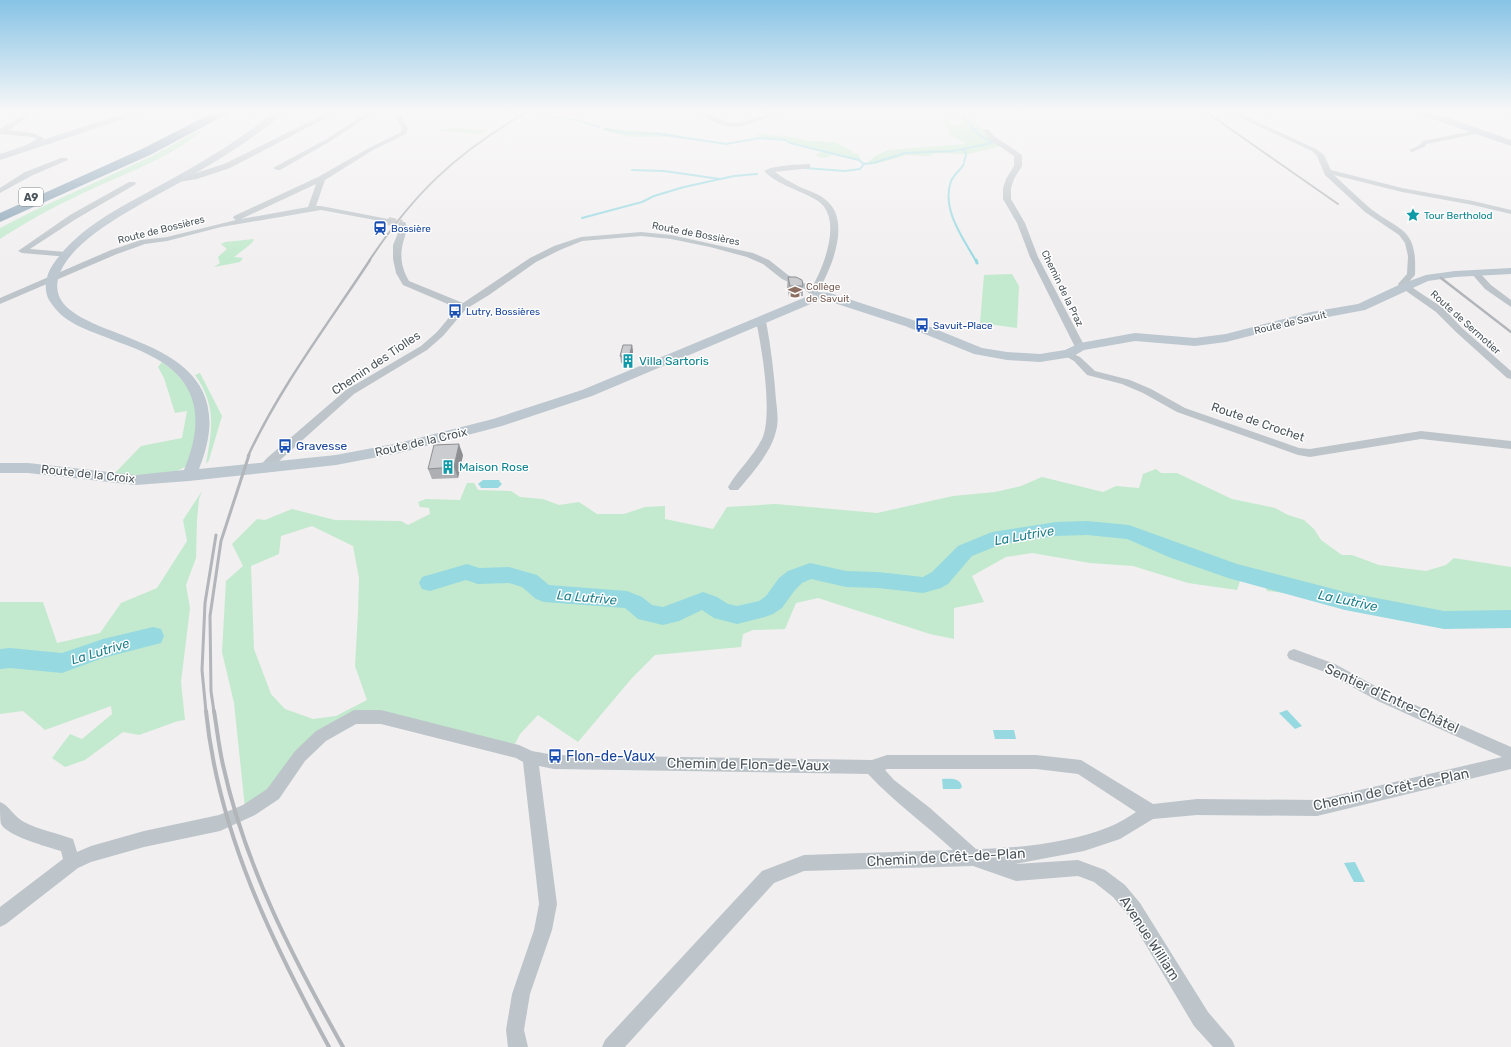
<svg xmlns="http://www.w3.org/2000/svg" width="1511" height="1047" font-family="Rubik,sans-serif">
<rect width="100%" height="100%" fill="#f1eff0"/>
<path fill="#c3eace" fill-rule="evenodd" d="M959,112L969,113L972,120L976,121C984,134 991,136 1001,146L968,154L935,153L929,156L908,155L875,164H869L868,162L874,157L888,150L966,144L949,134V128L945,127V121H943L945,116H948V121L955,126L959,125L961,121L957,116Z
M454,128L488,130L479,134L433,130Z
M607,128L666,133L691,138V140C683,139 674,137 666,137C655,136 643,138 631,137C621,136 612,132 601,130Z
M198,131H202C166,161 119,175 77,196C51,208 25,223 0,239V228L33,211L150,157Z
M755,133L797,138L811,141L835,142L852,151V153L858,154L861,159L856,160L832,155C826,159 821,158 815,155L822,152L782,140L767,139Z
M254,239L252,243L234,257L243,258L240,262L214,267L220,263L218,257L227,249L221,244L225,242Z
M1012,274L1019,286L1017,328L980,323L984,275Z
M162,362L176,373L188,388L197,410L194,450L187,466L171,474L132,475L115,473L141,446L182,438L187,411L175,413L164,378L158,367Z
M200,373L222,416L209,460L206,464C212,429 217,406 195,375Z
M1156,469L1161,473H1177L1232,499L1275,508L1288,515L1304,520L1314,529L1321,540L1342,555H1352L1379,565L1426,571L1446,565L1454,558L1511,567V621L1357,602L1286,582L1285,593L1267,591L1262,578L1242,575L1237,590L1188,583L1133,566L1090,563L1032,553L1006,557L972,576L984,602L954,608V639L930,634L818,598L796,603L785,629L753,630L743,634L741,647L655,655L632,678L578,742L538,715L520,734L515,744L354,717L321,736L282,781L245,808L234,703L222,652L226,581L243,566L232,544L257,519L265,520L292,509L335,520L401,521L408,525L430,514L429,508L420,507L418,502L426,499L460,500L467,483H474L478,490L511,491L520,497L543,499L559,505L579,502L597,514H624L645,507L665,506V519L713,529L727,507L776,504L877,513L953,496L995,492L1021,486L1042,477L1103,492L1116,486L1139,488L1143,474ZM312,526L353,546L359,578L358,612L355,666L367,700L336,716L313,719L285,709L271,694L254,649L251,566L279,554L281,536Z
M202,491L199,499L197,520L196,558L186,585L190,608L181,682L185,720L178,721L139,735L123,732L85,760L65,767L52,758L70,734L82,739L112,714L111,706L45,730L23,711L0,714V602H43L57,643L100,633L121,603L157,588L187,541L183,520Z"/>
<path fill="#96d9e1" d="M483,480H500L499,481L502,484L498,488H480L481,487L478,484Z
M1287,710L1302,726L1295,729L1279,713Z
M993,730H1014L1016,739H995Z
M942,779C950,779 960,777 962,787L960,789H943Z
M1355,862L1365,882H1354L1344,863Z"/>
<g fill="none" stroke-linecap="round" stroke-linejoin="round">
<path stroke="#96d9e1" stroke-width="2" d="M540,112L543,114
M551,117L577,120L599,127
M605,129L625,133L660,134L726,144L760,138L785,140L790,143L859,160L864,164
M964,149L966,155L964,162
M964,164C960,170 954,175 951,181C941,209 963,238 976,261
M805,168L845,171L860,169L864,164L873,163L905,153L953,151L992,143L978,134L963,116L966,112
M632,170L664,171L720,179
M582,218L642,202L654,196L684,187L734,176L757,174"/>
<path stroke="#96d9e1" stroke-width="3" d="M976,260L977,263"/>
<path fill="#96d9e1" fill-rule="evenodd" d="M1087,521L1129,525L1237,564L1345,592L1444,611L1511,610V628L1444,629L1345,610L1228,578L1171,558L1127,539L1087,535L1056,536L1002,544L972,556L948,584L941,588L923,593L878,588L846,587L811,579L802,583L795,590L782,608L773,614L765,617L737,624L714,618L702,610L679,621L663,625L638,619L625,608L544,602L536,599L522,587L509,583L478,584L466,580L430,591L422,589L419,583L422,577L467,564L479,568L509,567L537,575L549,585L627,591L642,597L652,605L663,607L703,592L717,597L728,604L737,606L759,601L766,596L779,578L788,571L810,563L846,571L878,572L923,577L932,572L958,546L992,532L1056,522Z
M153,627L161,629L164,636L161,643L103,658L62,673L10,668L0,669V649L10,648L62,653L103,639Z"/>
<path stroke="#c7c8ca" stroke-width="8" stroke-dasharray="8 3.5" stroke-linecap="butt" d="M388,221L402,224"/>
<path fill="#bdc5ca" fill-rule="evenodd" d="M27,112H35L9,130L33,133L44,138L42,141L23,151L21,150V148L37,139L32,137L0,134V129Z
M329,112H337L230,168L197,179L178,182L174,180L224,164Z
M368,112H375L329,142L280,170H277L273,168L325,140Z
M394,112H400L408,129L406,134L373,150L325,180L316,206H321L388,219L392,221L391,223L321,210L221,227L167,241L145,244L117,254L0,304V298L111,250L141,240L167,237L236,220L233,218L234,216L318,177L369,148L401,132L402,129ZM316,184L308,207L241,219Z
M699,112C714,112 718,123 734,123C751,123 764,112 780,112C776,116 769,117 763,119C738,130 721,130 699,112Z
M1228,112H1236L1316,149L1324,155L1331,170L1402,188L1473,201L1511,210V214L1473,205L1402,192L1334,175C1346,186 1358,198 1371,209C1403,233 1417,228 1415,275L1407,284L1443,308L1462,328L1511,371V379L1507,378L1456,332L1436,312L1399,286L1398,284L1407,274L1408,256L1405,243L1399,235L1365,212L1325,175L1317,156L1312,151Z
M984,129H988L994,136L1022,155V166L1014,179L1011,188V199L1025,223L1038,257L1085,347L1083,349H1077L1075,347L1030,257L1017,223L1003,199V188L1006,179L1014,166V156L989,139L983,130Z
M1478,130L1480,131V133L1427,144L1424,147L1412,152L1409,150L1420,145L1423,141Z
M61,158H67L68,160L31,176L0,193V188L25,172Z
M807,164H810V168L775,172C782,177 790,182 798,186C808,191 818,193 826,200C852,221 831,269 818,292L822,296L821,298H815L805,290L782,279L763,264L747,257L710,247L671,239L641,236L582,241L560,250L536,262L489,295L466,309L443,336L427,350L354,394L268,471H260L258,468L267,458L346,390L421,346L437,332L457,308L403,285L396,273L393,259V245L400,228L398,224L399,222H405L408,228C400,248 398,262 409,281L463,303L530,258L554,246L581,237L641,232L671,235L753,253L769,260L788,275L812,287C824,267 843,218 818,201C801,190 779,186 764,171C773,165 796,165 807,164Z
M129,182H135L136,184L76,219L30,249L66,252L70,255L69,257L22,253L18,251L70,215Z
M1475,270L1478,271L1491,285L1511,300V307L1485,289L1471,273Z
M761,318L766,321C771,347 774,374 776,400C777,410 779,421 776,431C771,453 752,473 738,490H730L728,487C738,470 753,457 762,439C773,416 762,348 756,321Z
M1067,351L1080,357L1095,371L1130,380L1151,389L1185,408L1299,448L1310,449L1421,431L1511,441V449L1421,439L1310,457L1298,455L1177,412L1143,393L1122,384L1087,375L1074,361L1062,354Z
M1294,649L1335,664L1388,693L1511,747V769L1317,816L1197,815L1153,819L1120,839L1084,851L1015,864L1078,860L1105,870L1125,885L1140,903L1208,1012L1232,1040L1235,1047H1213L1194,1026L1128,915L1113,897L1094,882L1078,876L1016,881L973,866L804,871L774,883L625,1047H602L605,1040L762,871L804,855L953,850C925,824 894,802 868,774L554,769L539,766L557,904L552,930L530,994L524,1030L528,1047H508L506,1030L512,994L534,930L539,904L523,762L516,758L381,724H356L326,741L305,761L279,799L255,815L220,831L144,847L91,862L78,868L6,924L0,927V907L63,859L61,851C48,847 7,836 1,824C0,819 0,809 0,802C10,806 14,817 24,822C39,830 57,833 73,839L77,852L91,846L144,831L219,815L243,805L267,789L295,751L316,731L354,710H381L519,745L532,751L554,755L872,760L887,755H1036L1081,760L1153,804L1197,799L1317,800L1502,757L1378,701L1325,672L1289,659L1287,655L1289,651ZM887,769H1036L1078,774L1136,812C1128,817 1119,823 1109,827C1069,843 1020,848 976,849L930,808L894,780L885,770Z"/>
<path fill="#bdc7cf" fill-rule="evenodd" d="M128,112H141L140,114L0,160V154Z
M274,112H283C276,121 265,128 255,135C232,152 208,166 184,180C149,201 68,237 58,279C42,350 259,319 199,469L336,455L399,443L493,419L582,390L818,292L830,293L913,320L982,348L1007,352L1040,354L1065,350L1080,343L1135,333L1195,338L1226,334L1311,312L1358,304L1401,284L1426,275L1455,271L1511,268V274L1455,277L1428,281L1365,310L1312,320L1226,342L1195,346L1135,341L1084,350L1072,357L1040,362L1007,360L974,354L905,326L825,300H820L592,396L502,426L399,453L336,465L189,481L136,485L28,473H0V463H28L136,475L184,470C203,424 202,383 153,357C139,349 123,344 108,338C85,329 63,323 49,300C43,289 46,276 52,266C79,225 126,205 168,181C205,161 241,139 274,112Z"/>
<path fill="#b2c1ca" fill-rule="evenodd" d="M1416,112H1431L1511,140V146L1418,114Z"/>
<path fill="#8da6b8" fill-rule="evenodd" d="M214,112H229L227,114L150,155L0,222V213L142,149Z"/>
<path stroke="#b2b5b9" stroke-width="2" d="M1206,112L1338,204
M369,261C414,193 456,153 527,112"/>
<path stroke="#b2b5b9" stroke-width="2.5" d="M1441,278L1511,332
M248,456C280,387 328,324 370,260"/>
<path stroke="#b2b5b9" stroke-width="3" d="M206,712L202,670L205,603L216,535
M214,712L211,691L210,616L221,541L249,455"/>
<path stroke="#b2b5b9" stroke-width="4" d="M206,711C218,832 272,942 329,1047
M214,711C217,729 219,748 223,765C245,866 293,958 343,1047"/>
</g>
<path fill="#aeafb3" d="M788,277L803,286V296L789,297L787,287Z
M632,345L633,352L630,364L621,363L620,356Z
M463,455L458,478L432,479L428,469Z"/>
<path fill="#8d8f92" d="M632,345L633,352L630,364L629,357Z
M459,444L463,455L458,478L454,467Z"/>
<path fill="#caccd0" stroke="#8d8f92" d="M788,277H796L802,280L803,286H790Z
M623,345H632L629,357L620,356Z
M459,444L454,467L428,469L434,445Z"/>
<linearGradient id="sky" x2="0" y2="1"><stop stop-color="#87c3e5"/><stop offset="0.43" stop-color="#f9f8f8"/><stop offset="1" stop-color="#f9f8f8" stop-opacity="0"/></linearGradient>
<rect width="1511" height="259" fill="url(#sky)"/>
<defs>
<symbol id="sight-bare" viewBox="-9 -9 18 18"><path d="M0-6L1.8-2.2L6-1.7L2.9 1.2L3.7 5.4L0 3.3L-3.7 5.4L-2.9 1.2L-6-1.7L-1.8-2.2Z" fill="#0f9aa8" stroke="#fff" stroke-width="2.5" paint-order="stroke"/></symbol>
<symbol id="station-bare" viewBox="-9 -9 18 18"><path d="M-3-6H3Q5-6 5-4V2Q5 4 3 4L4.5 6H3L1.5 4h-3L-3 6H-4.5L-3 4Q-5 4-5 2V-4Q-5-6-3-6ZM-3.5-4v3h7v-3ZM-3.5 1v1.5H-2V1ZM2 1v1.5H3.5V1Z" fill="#1a4fb4" stroke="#fff" stroke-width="2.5" paint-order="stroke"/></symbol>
<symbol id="school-bare" viewBox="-9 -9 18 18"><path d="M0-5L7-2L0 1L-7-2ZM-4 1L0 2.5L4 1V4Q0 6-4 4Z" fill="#8d6e63" stroke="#fff" stroke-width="2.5" paint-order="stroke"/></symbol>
<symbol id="bus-bare" viewBox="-9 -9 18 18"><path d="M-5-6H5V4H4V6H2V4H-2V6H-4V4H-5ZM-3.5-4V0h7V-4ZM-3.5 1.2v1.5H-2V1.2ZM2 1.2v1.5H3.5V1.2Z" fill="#1a4fb4" stroke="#fff" stroke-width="2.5" paint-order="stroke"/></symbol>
<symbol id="building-bare" viewBox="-9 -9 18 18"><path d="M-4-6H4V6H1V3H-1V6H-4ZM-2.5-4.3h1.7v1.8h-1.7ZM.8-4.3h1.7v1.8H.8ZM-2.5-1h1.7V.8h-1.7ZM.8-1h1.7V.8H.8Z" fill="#0f9aa8" stroke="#fff" stroke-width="2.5" paint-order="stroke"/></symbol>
</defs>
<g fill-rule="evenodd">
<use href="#sight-bare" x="1403" y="205" width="20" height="20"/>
<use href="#station-bare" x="370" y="218" width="20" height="20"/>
<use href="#school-bare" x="785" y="282" width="20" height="20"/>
<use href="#bus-bare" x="445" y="301" width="20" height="20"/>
<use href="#bus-bare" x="912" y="315" width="20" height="20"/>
<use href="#building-bare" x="618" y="351" width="20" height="20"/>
<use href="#bus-bare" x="275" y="436" width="20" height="20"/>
<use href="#building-bare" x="438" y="457" width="20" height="20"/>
<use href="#bus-bare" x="545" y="746" width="20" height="20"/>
</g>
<g text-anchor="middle" stroke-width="3" stroke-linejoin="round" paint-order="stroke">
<g font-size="10" fill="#0d838f" stroke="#fff" text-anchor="start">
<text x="1424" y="219">Tour Bertholod</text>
</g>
<g font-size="10" fill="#164399" stroke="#fff" text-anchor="start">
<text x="391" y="232">Bossière</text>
<text x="466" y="315">Lutry, Bossières</text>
<text x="933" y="329">Savuit-Place</text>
</g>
<g font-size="10" fill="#4a545a" stroke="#fff">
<text transform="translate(161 229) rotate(-14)" y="4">Route de Bossières</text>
<text transform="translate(696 233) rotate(11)" y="4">Route de Bossières</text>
<text transform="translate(1063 288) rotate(64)" y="4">Chemin de la Praz</text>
<text transform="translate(1290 322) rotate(-13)" y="4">Route de Savuit</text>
<text transform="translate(1466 322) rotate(42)" y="4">Route de Sermotier</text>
</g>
<g font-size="10" fill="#785e54" stroke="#fff" text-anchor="start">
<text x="806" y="290">Collège<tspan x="806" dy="12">de Savuit</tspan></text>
</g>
<rect fill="#fff" stroke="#80878c" stroke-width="1" x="19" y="188" width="24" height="18" rx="3"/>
<g font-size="11" font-weight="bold" fill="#4a545a">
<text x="31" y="201">A9</text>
</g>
<g font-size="12" fill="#0d838f" stroke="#fff" text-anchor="start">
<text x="639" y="365">Villa Sartoris</text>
<text x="459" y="471">Maison Rose</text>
</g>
<g font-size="12" fill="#4a545a" stroke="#fff">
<text transform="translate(376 363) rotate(-34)" y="4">Chemin des Tiolles</text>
<text transform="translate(1258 422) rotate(19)" y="4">Route de Crochet</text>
<text transform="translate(421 442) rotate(-13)" y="4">Route de la Croix</text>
<text transform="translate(88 474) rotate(6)" y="4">Route de la Croix</text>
</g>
<g font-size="12" fill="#164399" stroke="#fff" text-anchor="start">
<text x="296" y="450">Gravesse</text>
</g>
<g font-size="13" font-style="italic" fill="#1d7f8b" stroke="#fff">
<text transform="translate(1024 535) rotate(-10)" y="5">La Lutrive</text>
<text transform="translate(587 597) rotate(5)" y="5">La Lutrive</text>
<text transform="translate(1348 600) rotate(12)" y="5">La Lutrive</text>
<text transform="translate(100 651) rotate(-17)" y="5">La Lutrive</text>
</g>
<g font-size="14" fill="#4a545a" stroke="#fff">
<text transform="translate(1392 698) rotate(25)" y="5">Sentier d'Entre-Châtel</text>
<text transform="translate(748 764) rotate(1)" y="5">Chemin de Flon-de-Vaux</text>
<text transform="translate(1391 789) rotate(-12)" y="5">Chemin de Crêt-de-Plan</text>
<text transform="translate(946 857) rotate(-3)" y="5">Chemin de Crêt-de-Plan</text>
<text transform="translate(1150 938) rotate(57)" y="5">Avenue William</text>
</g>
<g font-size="14" fill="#164399" stroke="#fff" text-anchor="start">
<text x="566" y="761">Flon-de-Vaux</text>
</g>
</g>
</svg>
